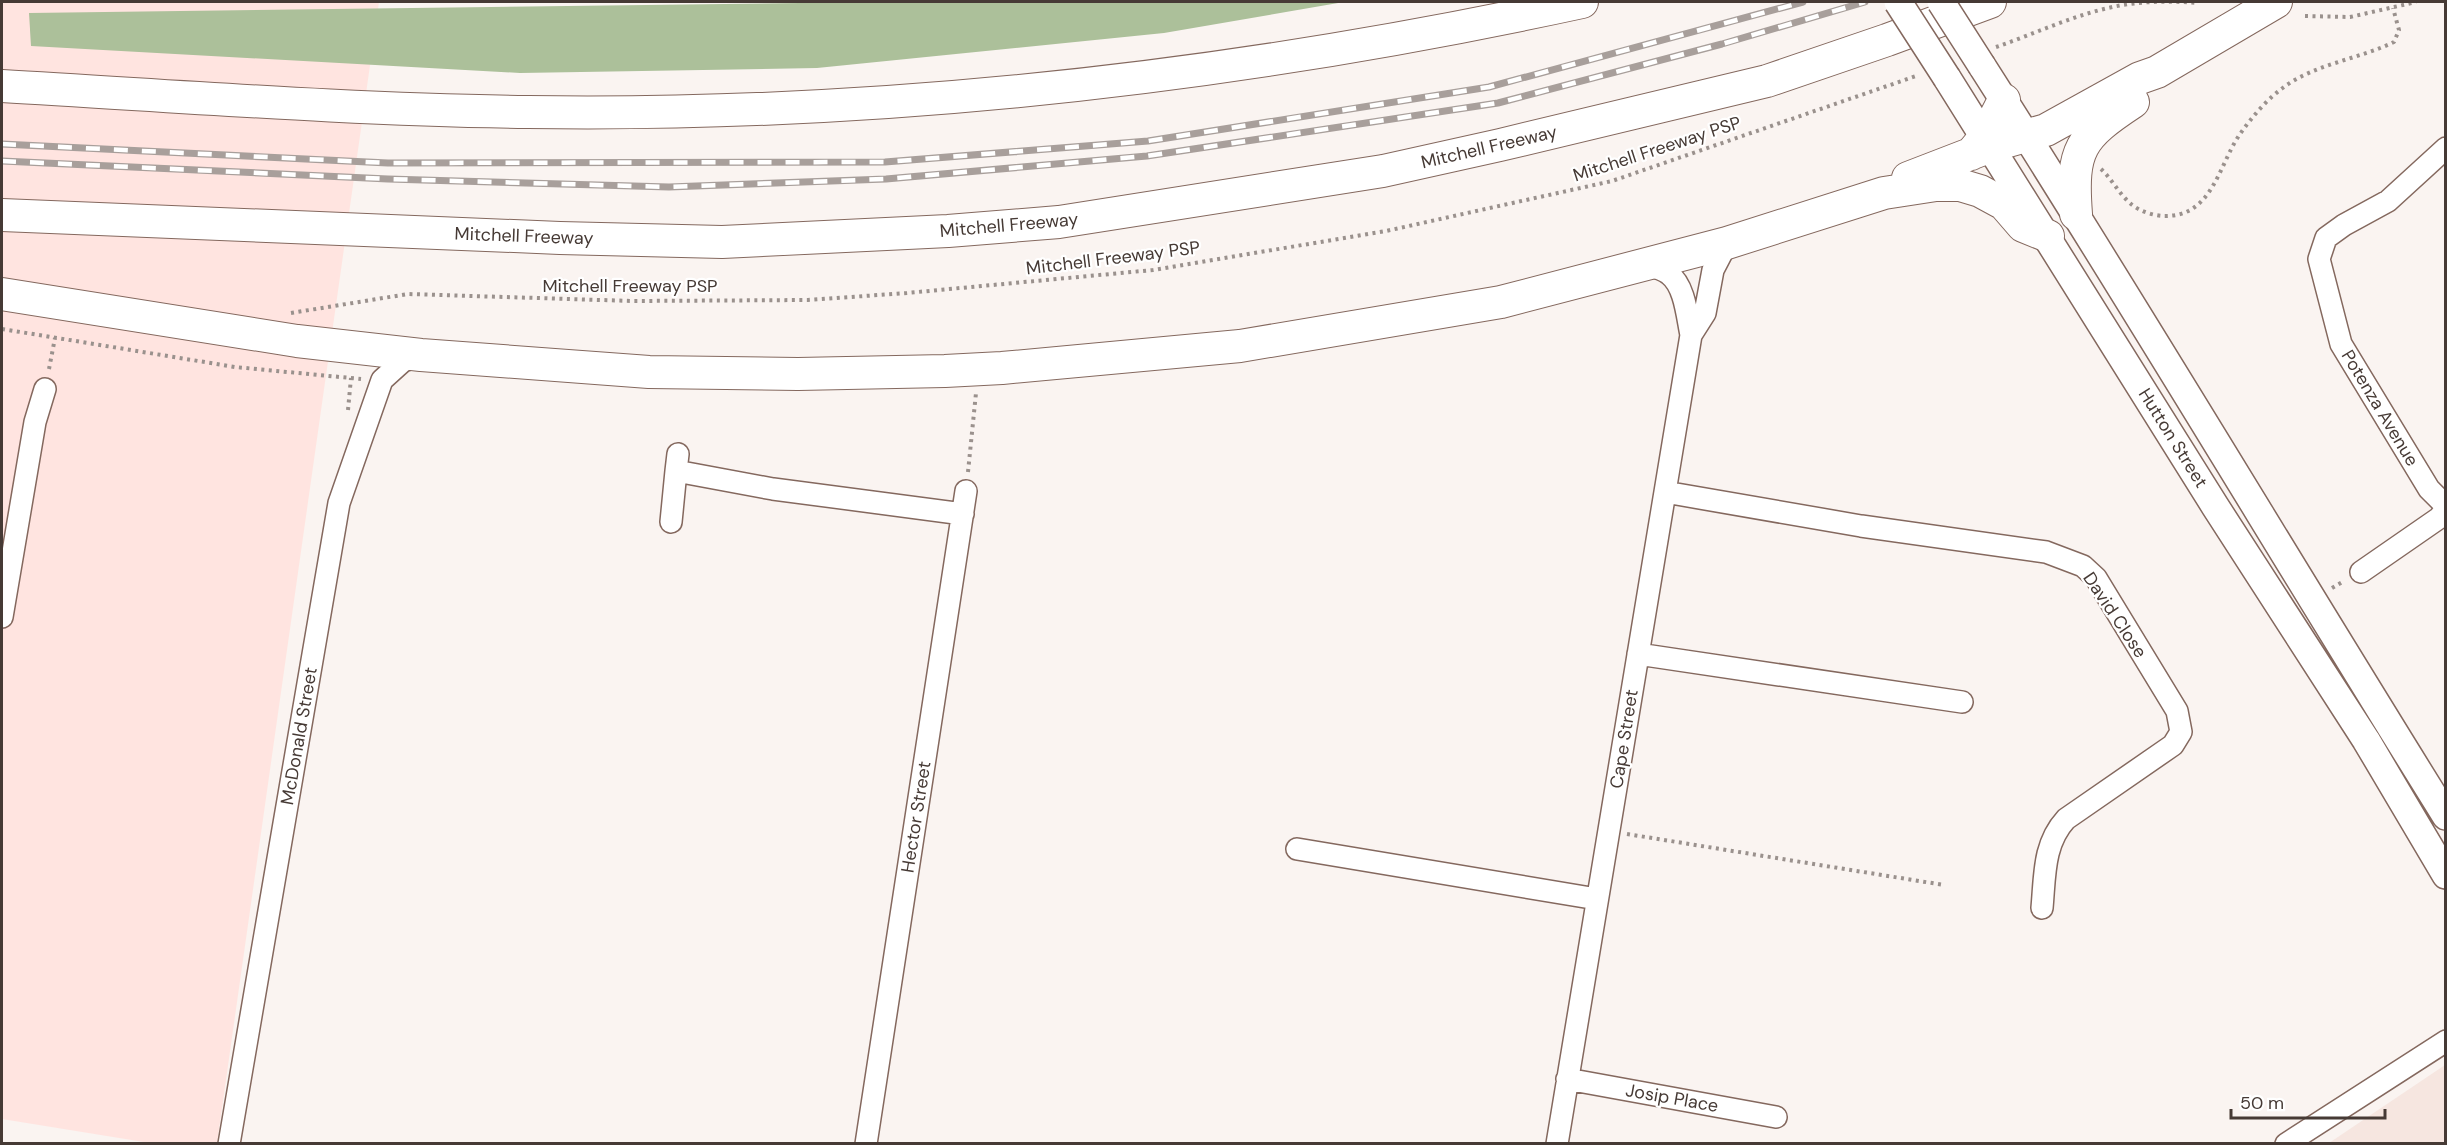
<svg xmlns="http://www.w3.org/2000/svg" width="2447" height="1145" font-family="'DM Sans',sans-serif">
<rect width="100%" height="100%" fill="#faf4f1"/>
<path fill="#ffe4e0" d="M2,2H379L217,1143H150L2,1119Z"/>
<path fill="#f6e6e0" d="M2445,1065V1143H2329Z"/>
<path fill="#acc09a" d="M875,2H1344L1164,33L817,68L520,73L31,46L29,13Z"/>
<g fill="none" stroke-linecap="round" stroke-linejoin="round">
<defs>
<path id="minor" d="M2446,148L2388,201L2344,225L2326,238L2319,259L2341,344L2429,489L2446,506
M1691,335L1705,313L1713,270L1727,243
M678,454L676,471L773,489L963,514
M1665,492L1861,526L2046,552L2083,566L2096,578L2177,711L2181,732L2173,745L2066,819C2043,844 2045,876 2042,908
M671,522L676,471
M2361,572L2439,518L2446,509
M2,617L35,422L45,389
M1638,654L1962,702
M1297,849L1597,899
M1567,1079L1776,1117
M229,1144L339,503L382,380L403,361L421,355
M866,1144L966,491
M1557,1144L1691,335C1687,316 1685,286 1669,274C1663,269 1654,267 1647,265
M2286,1144L2446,1041"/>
<path id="major" d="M1982,66C2140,313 2290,566 2446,816
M1947,78L2215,506L2366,740L2446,875"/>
<path id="highway" d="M2,86C177,96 352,110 528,112C882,117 1236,77 1582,2
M1971,154L1985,137L2004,100
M1908,178L1991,146L2046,130L2140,78L2157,72L2276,2
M2076,214C2071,149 2080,137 2133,102
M2,215L560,238L722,242L948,231L1059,222L1383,171L1500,145L1767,81L1887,40L1990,2
M2,294L297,341L421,355L649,372L798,374L945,371L1002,368L1240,346L1501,302L1727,243L1884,193L1936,185H1960L1980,191L2004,204L2023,226L2048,236"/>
</defs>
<use href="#minor" stroke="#84685e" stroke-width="24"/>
<use href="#major" stroke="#84685e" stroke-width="30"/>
<use href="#highway" stroke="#84685e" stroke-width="34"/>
<path stroke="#9a918d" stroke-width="4" stroke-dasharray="3 4.5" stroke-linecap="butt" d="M2305,16L2350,17L2416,2
M1996,47C2037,33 2080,12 2123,5C2148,1 2173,1 2197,3
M2101,169C2112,179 2119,194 2131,204C2139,211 2154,216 2165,216C2213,216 2218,166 2240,134C2252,117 2267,99 2284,87C2315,64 2359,59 2394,42L2399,30L2393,8
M291,313L408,294L633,301L808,300L907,293L1153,270L1386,231L1612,181L1919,75
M2,329L235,367L361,379
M49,369L55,338
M348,410L351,378
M968,472L976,393
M2332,588L2344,581
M1627,834L1944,885"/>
<use href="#minor" stroke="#fff" stroke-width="21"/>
<use href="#major" stroke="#fff" stroke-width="27"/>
<use href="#highway" stroke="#fff" stroke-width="32"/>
<defs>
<path id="rail" d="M2,144L388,163L885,162L1148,141L1489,87L1803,2
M2,161L388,179L669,187L886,179L1147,156L1498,103L1722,44L1865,2"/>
</defs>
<use href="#rail" stroke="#a89f9b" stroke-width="7"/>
<use href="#rail" stroke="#fff" stroke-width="4.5" stroke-dasharray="14" stroke-linecap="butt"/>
<defs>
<path id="major-bridge" d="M1898,2L1947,78
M1941,2L1982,66"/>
</defs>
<use href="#major-bridge" stroke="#84685e" stroke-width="30" stroke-linecap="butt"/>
<use href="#major-bridge" stroke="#fff" stroke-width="27"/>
</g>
<g text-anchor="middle" stroke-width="4.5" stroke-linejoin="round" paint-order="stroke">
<g font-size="18" fill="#463a35" stroke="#fff">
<text transform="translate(1489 147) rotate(-13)" y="6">Mitchell Freeway</text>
<text transform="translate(1657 149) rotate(-18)" y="6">Mitchell Freeway PSP</text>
<text transform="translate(1009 225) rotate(-5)" y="6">Mitchell Freeway</text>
<text transform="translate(524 236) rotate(2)" y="6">Mitchell Freeway</text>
<text transform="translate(1113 258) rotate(-7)" y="6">Mitchell Freeway PSP</text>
<text x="630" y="292">Mitchell Freeway PSP</text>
<text transform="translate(2380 408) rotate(59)" y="6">Potenza Avenue</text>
<text transform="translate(2173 438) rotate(58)" y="6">Hutton Street</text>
<text transform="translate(2115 615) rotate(56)" y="6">David Close</text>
<text transform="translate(299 736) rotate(-80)" y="6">McDonald Street</text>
<text transform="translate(1624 739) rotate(-81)" y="6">Cape Street</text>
<text transform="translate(916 817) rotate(-81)" y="6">Hector Street</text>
<text transform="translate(1672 1098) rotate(10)" y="6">Josip Place</text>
</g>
</g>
<rect width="2447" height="1145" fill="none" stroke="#463a35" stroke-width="6"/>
<path d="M2231 1109v9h154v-9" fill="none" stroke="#463a35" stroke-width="3"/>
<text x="2240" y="1109" font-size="18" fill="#463a35" stroke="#ffffff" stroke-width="4.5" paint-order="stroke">50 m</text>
</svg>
